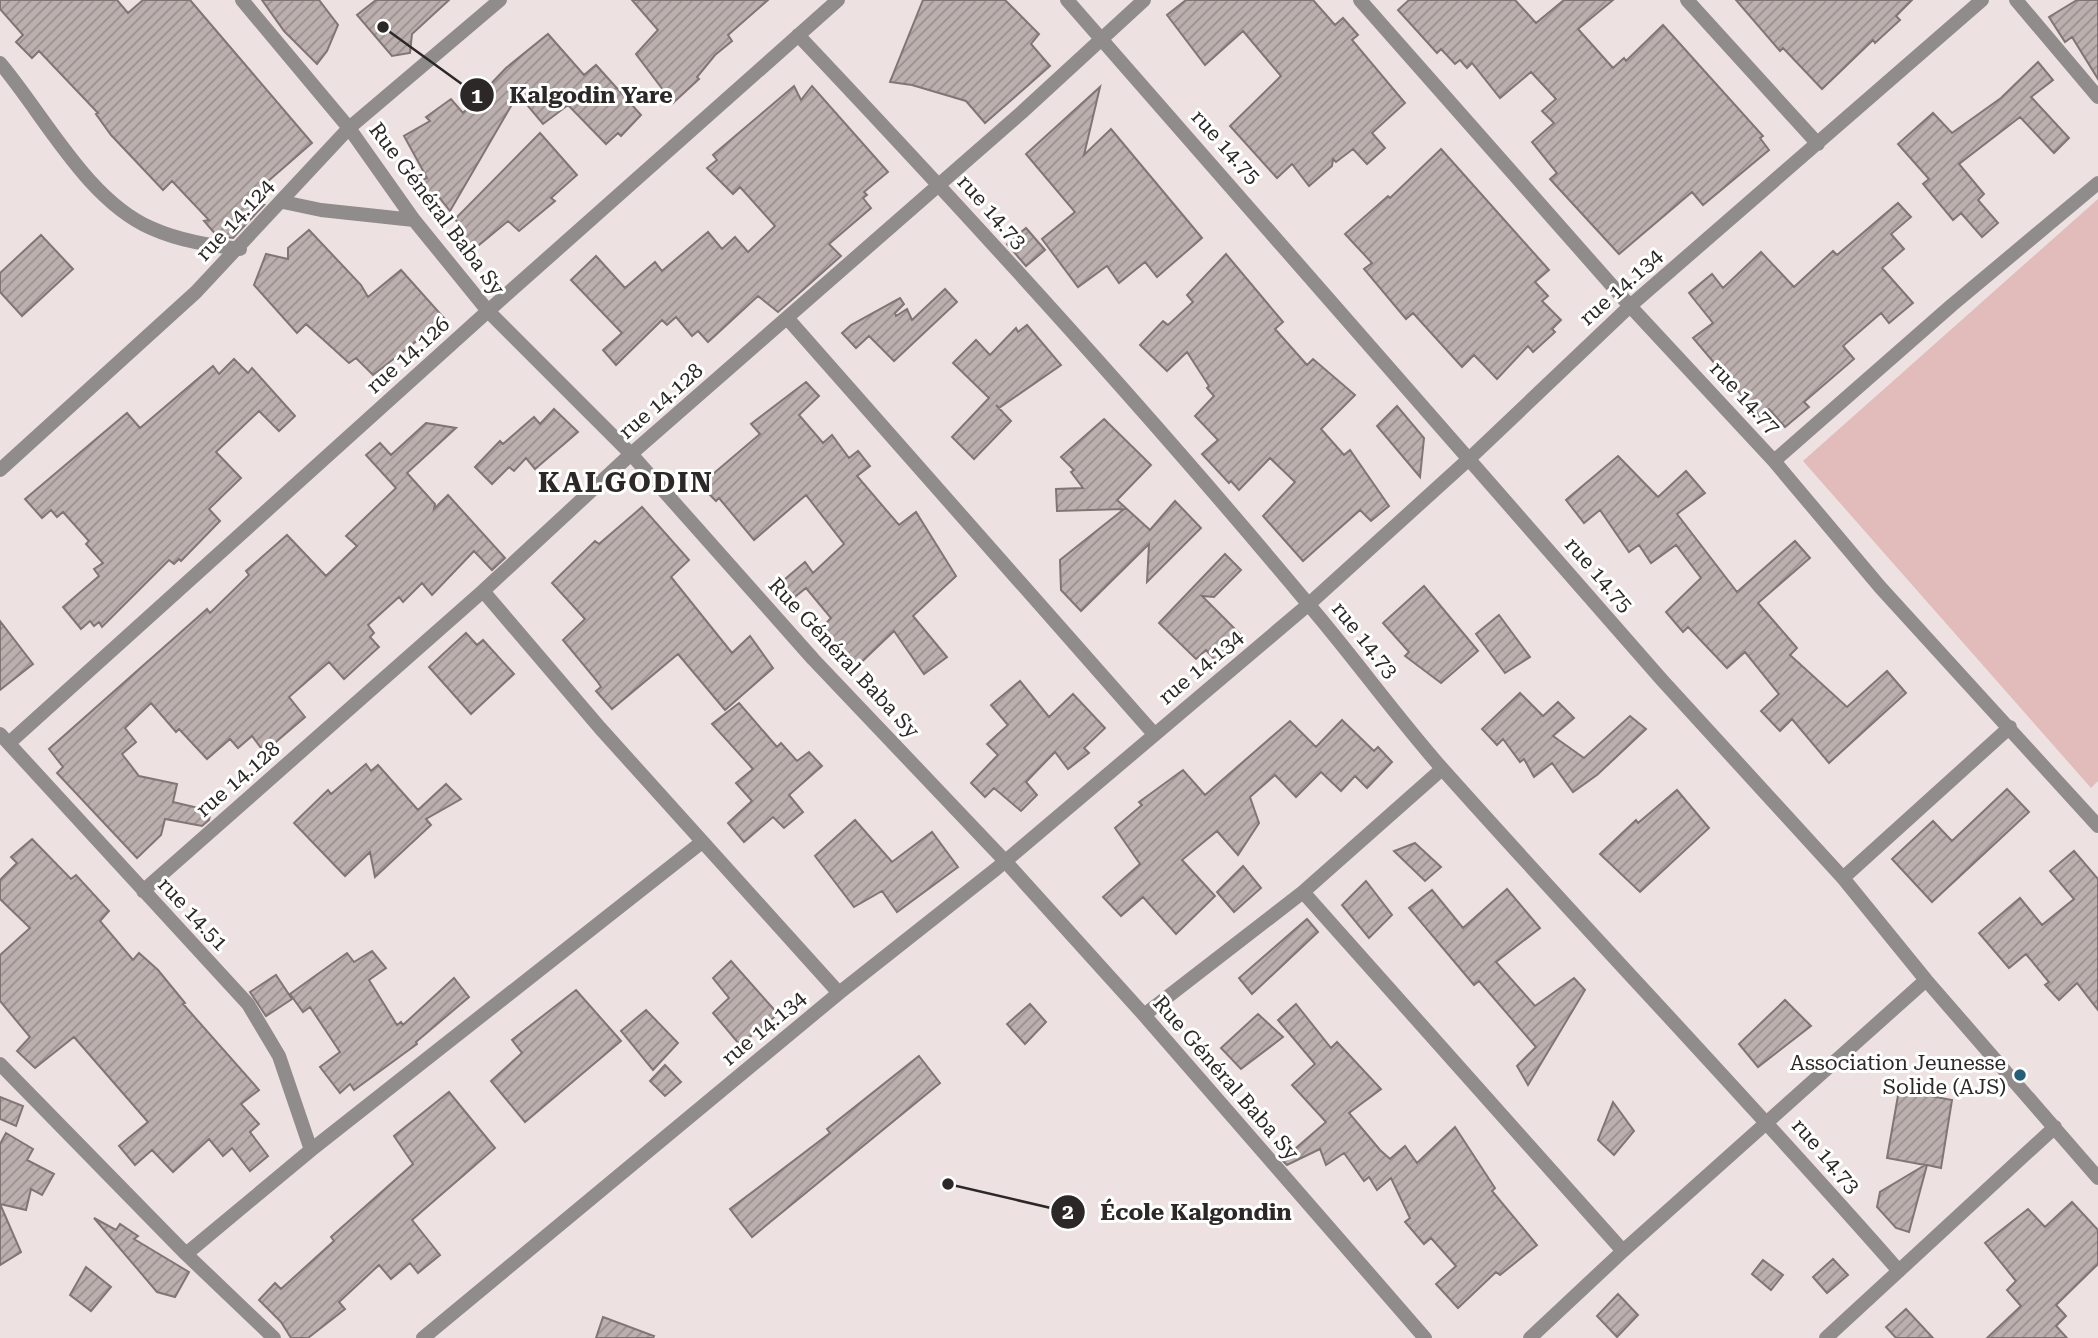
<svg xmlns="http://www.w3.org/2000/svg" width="2098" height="1338" font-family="'Roboto Serif',serif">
<defs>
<pattern id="building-hatch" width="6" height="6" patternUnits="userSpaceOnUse" patternTransform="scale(1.75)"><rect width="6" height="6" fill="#bcb0af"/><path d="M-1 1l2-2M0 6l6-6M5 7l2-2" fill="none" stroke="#998f8e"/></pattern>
</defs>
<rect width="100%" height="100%" fill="#eee1e1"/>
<path fill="#e2bbbb" d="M2098,199V781L2091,788L1803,461Z"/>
<path fill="url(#building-hatch)" stroke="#817675" stroke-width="2" d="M0,0H117L128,13L143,0H190L312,143L244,202L264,205L233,238L217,236L204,221L209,220L172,181L163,190L111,135L96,114L98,113L39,51L32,58L16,42L23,35L0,9Z
M262,0H319L338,25L327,51L317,64L284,31Z
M376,0H449L412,34L410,53L392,56L357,15Z
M632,0H768L728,35L732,41L715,55L697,77L699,79L673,103L636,54L658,30Z
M923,0H1005L1039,34L1031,44L1050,66L985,123L966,101L912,85L890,82Z
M1186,0H1313L1335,25L1343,18L1358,35L1352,40L1405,103L1372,133L1385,148L1367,164L1353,149L1336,162L1333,159L1332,166L1309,186L1292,164L1277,178L1230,126L1281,76L1243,31L1205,65L1167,15Z
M1409,0H1515L1536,23L1564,0H1613L1578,29L1613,68L1624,58L1626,61L1663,25L1763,136L1760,138L1769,150L1703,205L1692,192L1619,254L1550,179L1557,173L1532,142L1554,123L1542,111L1556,99L1531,72L1500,98L1472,63L1467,68L1460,60L1455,64L1441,49L1437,53L1398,10Z
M1736,0H1912L1896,16L1900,20L1875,43L1873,40L1822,89L1783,48L1780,51Z
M2077,0H2098V79L2072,37L2065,42L2049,17Z
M548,34L584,75L596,65L641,115L621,136L618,133L606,144L568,105L543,124L518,94L450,211L438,196L428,205L412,184L427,178L404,136L430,121L426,117L451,99L463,113L506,68Z
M2038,62L2053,80L2031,97L2069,138L2054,153L2020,117L1959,164L1984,194L1978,200L1998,223L1982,237L1961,213L1953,220L1923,184L1929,179L1898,144L1933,113L1952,133L2001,98Z
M794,86L801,100L812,86L888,172L864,192L867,195L863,198L871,208L829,244L841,256L778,312L758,296L708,342L698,331L692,336L676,317L667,325L662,320L616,365L603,350L622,333L571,280L596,256L625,288L655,262L662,271L708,232L722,249L735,237L748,252L775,226L740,187L733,194L707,168L717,160L713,155Z
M1100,87L1084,155L1111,129L1202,238L1157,277L1145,262L1119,283L1107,266L1078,287L1042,239L1075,212L1026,154Z
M540,133L577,175L551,198L555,201L519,231L508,221L473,250L460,232L463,229L455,219Z
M1441,149L1549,270L1535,282L1548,296L1542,301L1561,320L1552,329L1555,332L1533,352L1528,346L1497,379L1474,355L1462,367L1413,313L1406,319L1364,269L1372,263L1345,234L1388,196L1390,198Z
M1898,203L1911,217L1891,234L1904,249L1882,268L1913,303L1889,323L1881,313L1843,346L1854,359L1804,402L1809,407L1785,427L1769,409L1760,417L1693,338L1713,323L1689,293L1712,274L1723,288L1761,252L1794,287L1833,251L1837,255Z
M1026,228L1045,250L1026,266L1007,244Z
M309,230L361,285L368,297L401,270L445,319L373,375L356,358L349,363L306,324L297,333L254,285L266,254L288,259V248Z
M41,235L73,269L22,316L0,292V273Z
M1226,254L1283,322L1275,329L1307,365L1313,359L1355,395L1321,429L1344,455L1350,450L1389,506L1371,521L1360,510L1303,561L1263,516L1295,482L1270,458L1239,490L1231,481L1229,483L1202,454L1218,440L1195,416L1214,396L1207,388L1209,386L1187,352L1167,371L1140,345L1163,321L1168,325L1193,302L1187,295Z
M945,289L957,302L894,361L869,336L856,348L842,333L851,325L900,298L904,304L895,313L896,316L907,309L912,320Z
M1027,325L1061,365L999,408L996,405L1011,421L974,459L952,437L989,398L953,363L976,340L990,355L1016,328L1018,332Z
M234,359L248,373L252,368L295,416L279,431L259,411L216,452L241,478L209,509L220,521L181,561L179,559L174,564L169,560L102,627L99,622L94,626L90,621L81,629L63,607L99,576L94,569L103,563L86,544L89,541L63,512L57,517L51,510L42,518L25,499L127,413L140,428L213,366L219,374Z
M806,382L819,396L799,415L823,443L832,435L849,458L858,451L870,466L857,476L899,525L916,512L956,576L913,616L947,657L924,674L894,631L850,673L817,633L831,618L806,588L791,600L778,585L805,562L813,573L844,544L806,495L754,540L719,498L716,501L700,485L760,434L751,424Z
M1397,406L1424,438L1420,477L1377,426Z
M554,409L578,432L535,469L526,458L514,471L509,467L492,484L475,467L500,441L503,444L534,417L540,424Z
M1104,419L1151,465L1117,500L1150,530L1175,501L1201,528L1147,582L1149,544L1081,611L1061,590L1060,560L1124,509L1057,511L1056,489L1083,488L1071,472L1074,470L1061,457Z
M426,423L456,428L407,473L435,504L434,509L448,495L505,558L492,570L474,551L432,595L422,583L403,602L399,597L368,625L374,633L370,637L379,647L344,679L329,662L289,697L305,717L264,752L252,736L238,748L230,739L207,759L179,729L176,732L151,703L125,728L136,742L122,754L139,776L177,784L173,802L211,811L209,820L202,826L165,819L161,835L137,858L57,773L63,767L49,749L207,609L210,613L249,575L246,571L287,535L326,576L357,546L346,536L396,488L366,455L380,443L391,455Z
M1618,456L1658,497L1686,471L1705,493L1677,514L1737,592L1795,541L1810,558L1758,603L1797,648L1790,655L1847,707L1887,671L1906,693L1829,763L1792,719L1780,731L1761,711L1779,694L1745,652L1727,668L1688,627L1683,632L1666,612L1701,578L1676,545L1651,563L1639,545L1629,552L1600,510L1584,523L1566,500Z
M642,507L689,560L671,577L732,653L750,636L773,668L725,710L678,654L612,709L596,691L601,687L597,681L563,640L585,619L552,583L595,541L599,544Z
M1225,554L1241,570L1214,597L1202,596L1242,636L1216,661L1206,650L1196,659L1159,623Z
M1424,586L1478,651L1441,683L1405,656L1409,652L1383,623Z
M1499,615L1530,657L1505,673L1476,634Z
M0,621L33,664L0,690Z
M466,633L477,645L483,640L514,674L471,714L429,667Z
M1020,681L1049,717L1073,694L1105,728L1084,748L1089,753L1068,769L1055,752L1026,782L1037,795L1021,811L994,788L985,797L971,783L998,755L987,744L1008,725L991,705Z
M1520,693L1543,716L1558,702L1574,718L1553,736L1584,758L1630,716L1646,729L1597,775L1573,792L1552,763L1534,777L1524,759L1520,762L1503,739L1497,745L1482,729Z
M739,703L777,747L781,743L797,761L809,752L822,766L789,795L803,812L784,828L773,817L744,842L728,823L752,801L736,783L753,769L712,724Z
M1342,720L1374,751L1378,747L1392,762L1367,788L1355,776L1341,791L1321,772L1296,797L1275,775L1250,797L1259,823L1238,855L1217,831L1182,860L1215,896L1176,934L1143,897L1121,916L1103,897L1140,864L1115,828L1142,805L1139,802L1183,770L1205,795L1290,721L1316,747Z
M366,764L371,771L378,765L418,810L446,784L461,799L426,819L431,825L375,877L370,852L345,876L294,823L328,790L331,794Z
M2007,789L2029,812L1932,902L1892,859L1933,821L1952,841Z
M1677,790L1709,828L1640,892L1600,854L1636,820L1638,823Z
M855,820L892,862L932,832L958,867L897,912L882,891L854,907L815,856Z
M32,839L71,879L76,875L109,911L100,921L133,960L139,953L158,970L185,1003L183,1004L259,1090L241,1104L259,1124L250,1132L268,1156L250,1171L232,1148L223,1156L209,1139L173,1172L152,1150L135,1165L119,1146L148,1122L74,1037L35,1068L17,1051L30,1037L0,1001V955L30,928L0,899V880L17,863L11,857Z
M1415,843L1441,867L1425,881L1394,851Z
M2074,851L2098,879V1010L2077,983L2059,1000L2045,985L2049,982L2026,954L2009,968L1979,933L2020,898L2042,925L2074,899L2050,871Z
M1243,866L1261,888L1234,912L1217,892Z
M1366,881L1392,915L1369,938L1342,905Z
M1507,889L1540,928L1496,962L1535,1006L1574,978L1585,990L1528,1085L1517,1066L1536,1047L1479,981L1474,985L1409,908L1432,890L1463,928Z
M1307,919L1318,932L1252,994L1239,978Z
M372,951L386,968L369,980L397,1025L401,1022L403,1025L454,978L469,997L416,1042L417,1044L354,1090L350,1084L340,1093L320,1067L340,1052L310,1007L303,1012L290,994L347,953L354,962Z
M731,961L778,1014L740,1045L713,1013L729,998L713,978Z
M276,975L292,999L266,1016L250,992Z
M576,990L621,1041L525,1122L491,1081L522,1053L512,1040Z
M1785,1000L1811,1026L1758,1067L1739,1044Z
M1030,1004L1046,1022L1025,1044L1007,1024Z
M1296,1004L1331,1048L1337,1042L1381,1089L1349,1113L1380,1150L1390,1159L1405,1146L1417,1163L1455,1127L1495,1188L1492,1191L1537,1245L1500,1275L1496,1272L1458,1308L1436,1284L1456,1266L1431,1238L1424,1244L1405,1222L1410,1218L1391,1178L1377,1190L1369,1177L1364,1181L1344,1153L1326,1165L1320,1149L1287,1165L1282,1160L1326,1122L1292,1085L1315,1064L1278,1020Z
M646,1010L678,1043L653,1070L621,1031Z
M1258,1014L1283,1037L1241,1069L1221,1048Z
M919,1056L940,1083L752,1237L730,1209L830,1133L827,1129Z
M665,1065L681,1082L665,1096L650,1081Z
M1899,1090L1952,1100L1941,1168L1927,1165L1909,1232L1896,1228L1877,1207L1880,1192L1925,1165L1887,1158Z
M449,1092L495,1148L412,1220L440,1255L418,1273L410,1263L391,1279L379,1265L339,1302L345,1309L308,1338H291L281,1322L259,1300L275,1283L281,1289L334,1241L331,1237L413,1164L394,1136Z
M0,1097L23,1106L16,1126L0,1119Z
M1613,1102L1634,1131L1614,1155L1598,1140Z
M6,1133L33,1149L27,1160L54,1174L42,1195L31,1189L26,1210L0,1204V1144Z
M2072,1202L2098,1230V1264L2056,1305L2066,1316L2056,1326L2067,1338H1987L2021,1306L2007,1290L2016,1281L1985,1243L2028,1209L2045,1227Z
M0,1204L21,1252L0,1265Z
M94,1218L116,1230L120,1224L138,1236L134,1239L189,1272L175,1297L157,1292Z
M1833,1259L1848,1275L1827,1293L1813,1277Z
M1763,1260L1783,1275L1771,1290L1752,1274Z
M86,1267L111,1287L91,1311L70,1295Z
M1618,1294L1638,1315L1617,1337L1597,1316Z
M1906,1309L1933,1338H1896L1886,1327Z
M603,1317L654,1336L653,1338H596Z"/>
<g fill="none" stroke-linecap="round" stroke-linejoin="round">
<path stroke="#918c8c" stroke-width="14" d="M242,0L349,128L414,220L488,311L631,454L813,659L1005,861L1144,1015L1425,1338
M1067,0L1662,680L1843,878L1926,980L2098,1178
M1360,0L1630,306L1774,461L1880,587L2098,826
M1687,0L1818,144
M2016,0L2098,97
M798,35C973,220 1146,409 1309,605C1356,660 1398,719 1446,773C1595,940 1751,1102 1899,1271
M0,63C44,115 87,200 151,228C180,241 209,245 240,249
M283,202L321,210L414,220
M788,319L1154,734
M1774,461L1952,305L2098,183
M0,470L196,292L349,128L500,0
M483,591L600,728L839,993
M0,734L248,1004L279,1056L311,1150
M9,743L488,311L838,0
M1843,878L2010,727
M143,891L483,591L631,454L1021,113L1144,0
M1303,892L1623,1251
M1144,1015L1303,892L1442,769
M0,1064L186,1254L274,1338
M186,1254L311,1150L702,842
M423,1338L839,993L996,869L1309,604L1470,458L1630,306L1982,0
M1530,1338L1623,1251L1926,980
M1826,1338L2055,1127"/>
</g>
<circle fill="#245f77" stroke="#fff" stroke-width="2.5" cx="2020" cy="1075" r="7"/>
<g text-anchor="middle" stroke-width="6" stroke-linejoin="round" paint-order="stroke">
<g font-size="21" fill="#2d2828" stroke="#fff">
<text transform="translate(1226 147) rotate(48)" y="7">rue 14.75</text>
<text transform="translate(437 209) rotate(53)" y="7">Rue Général Baba Sy</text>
<text transform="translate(992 212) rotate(48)" y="7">rue 14.73</text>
<text transform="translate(235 220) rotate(-47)" y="7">rue 14.124</text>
<text transform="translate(1621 287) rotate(-42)" y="7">rue 14.134</text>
<text transform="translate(408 355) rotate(-42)" y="7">rue 14.126</text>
<text transform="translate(1745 398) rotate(47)" y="7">rue 14.77</text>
<text transform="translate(661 401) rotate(-41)" y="7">rue 14.128</text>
<text transform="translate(1599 575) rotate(49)" y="7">rue 14.75</text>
<text transform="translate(1365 640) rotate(51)" y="7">rue 14.73</text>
<text transform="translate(844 658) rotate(47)" y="7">Rue Général Baba Sy</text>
<text transform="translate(1201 667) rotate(-40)" y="7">rue 14.134</text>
<text transform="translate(238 779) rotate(-41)" y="7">rue 14.128</text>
<text transform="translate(193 914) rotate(47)" y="7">rue 14.51</text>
<text transform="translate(764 1028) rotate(-40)" y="7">rue 14.134</text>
<text transform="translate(1226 1078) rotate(49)" y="7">Rue Général Baba Sy</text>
<text transform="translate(1826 1156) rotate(49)" y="7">rue 14.73</text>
</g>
<g font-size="21" fill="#2d2828" stroke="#fff" text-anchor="end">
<text x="2006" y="1070">Association Jeunesse<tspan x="2006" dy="24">Solide (AJS)</tspan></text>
</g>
<g font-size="28" font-weight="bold" letter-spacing="2" fill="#2d2828" stroke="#fff">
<text x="626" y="492">KALGODIN</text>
</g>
</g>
<path fill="none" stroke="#2d2828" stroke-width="2.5" d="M383 27L477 95M948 1184L1068 1212"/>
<g fill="#2d2828" stroke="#fff" stroke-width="2.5">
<circle cx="383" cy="27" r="7"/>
<circle cx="948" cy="1184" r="7"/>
<circle cx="477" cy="95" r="18"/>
<circle cx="1068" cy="1212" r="18"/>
</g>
<g font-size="21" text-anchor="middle" font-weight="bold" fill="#fff">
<text x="477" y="103">1</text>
<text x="1068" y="1219">2</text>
</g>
<g font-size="23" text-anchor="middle" font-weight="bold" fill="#2d2828" stroke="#fff" stroke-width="6" stroke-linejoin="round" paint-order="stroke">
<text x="591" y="103">Kalgodin Yare</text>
<text x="1196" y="1220">École Kalgondin</text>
</g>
</svg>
